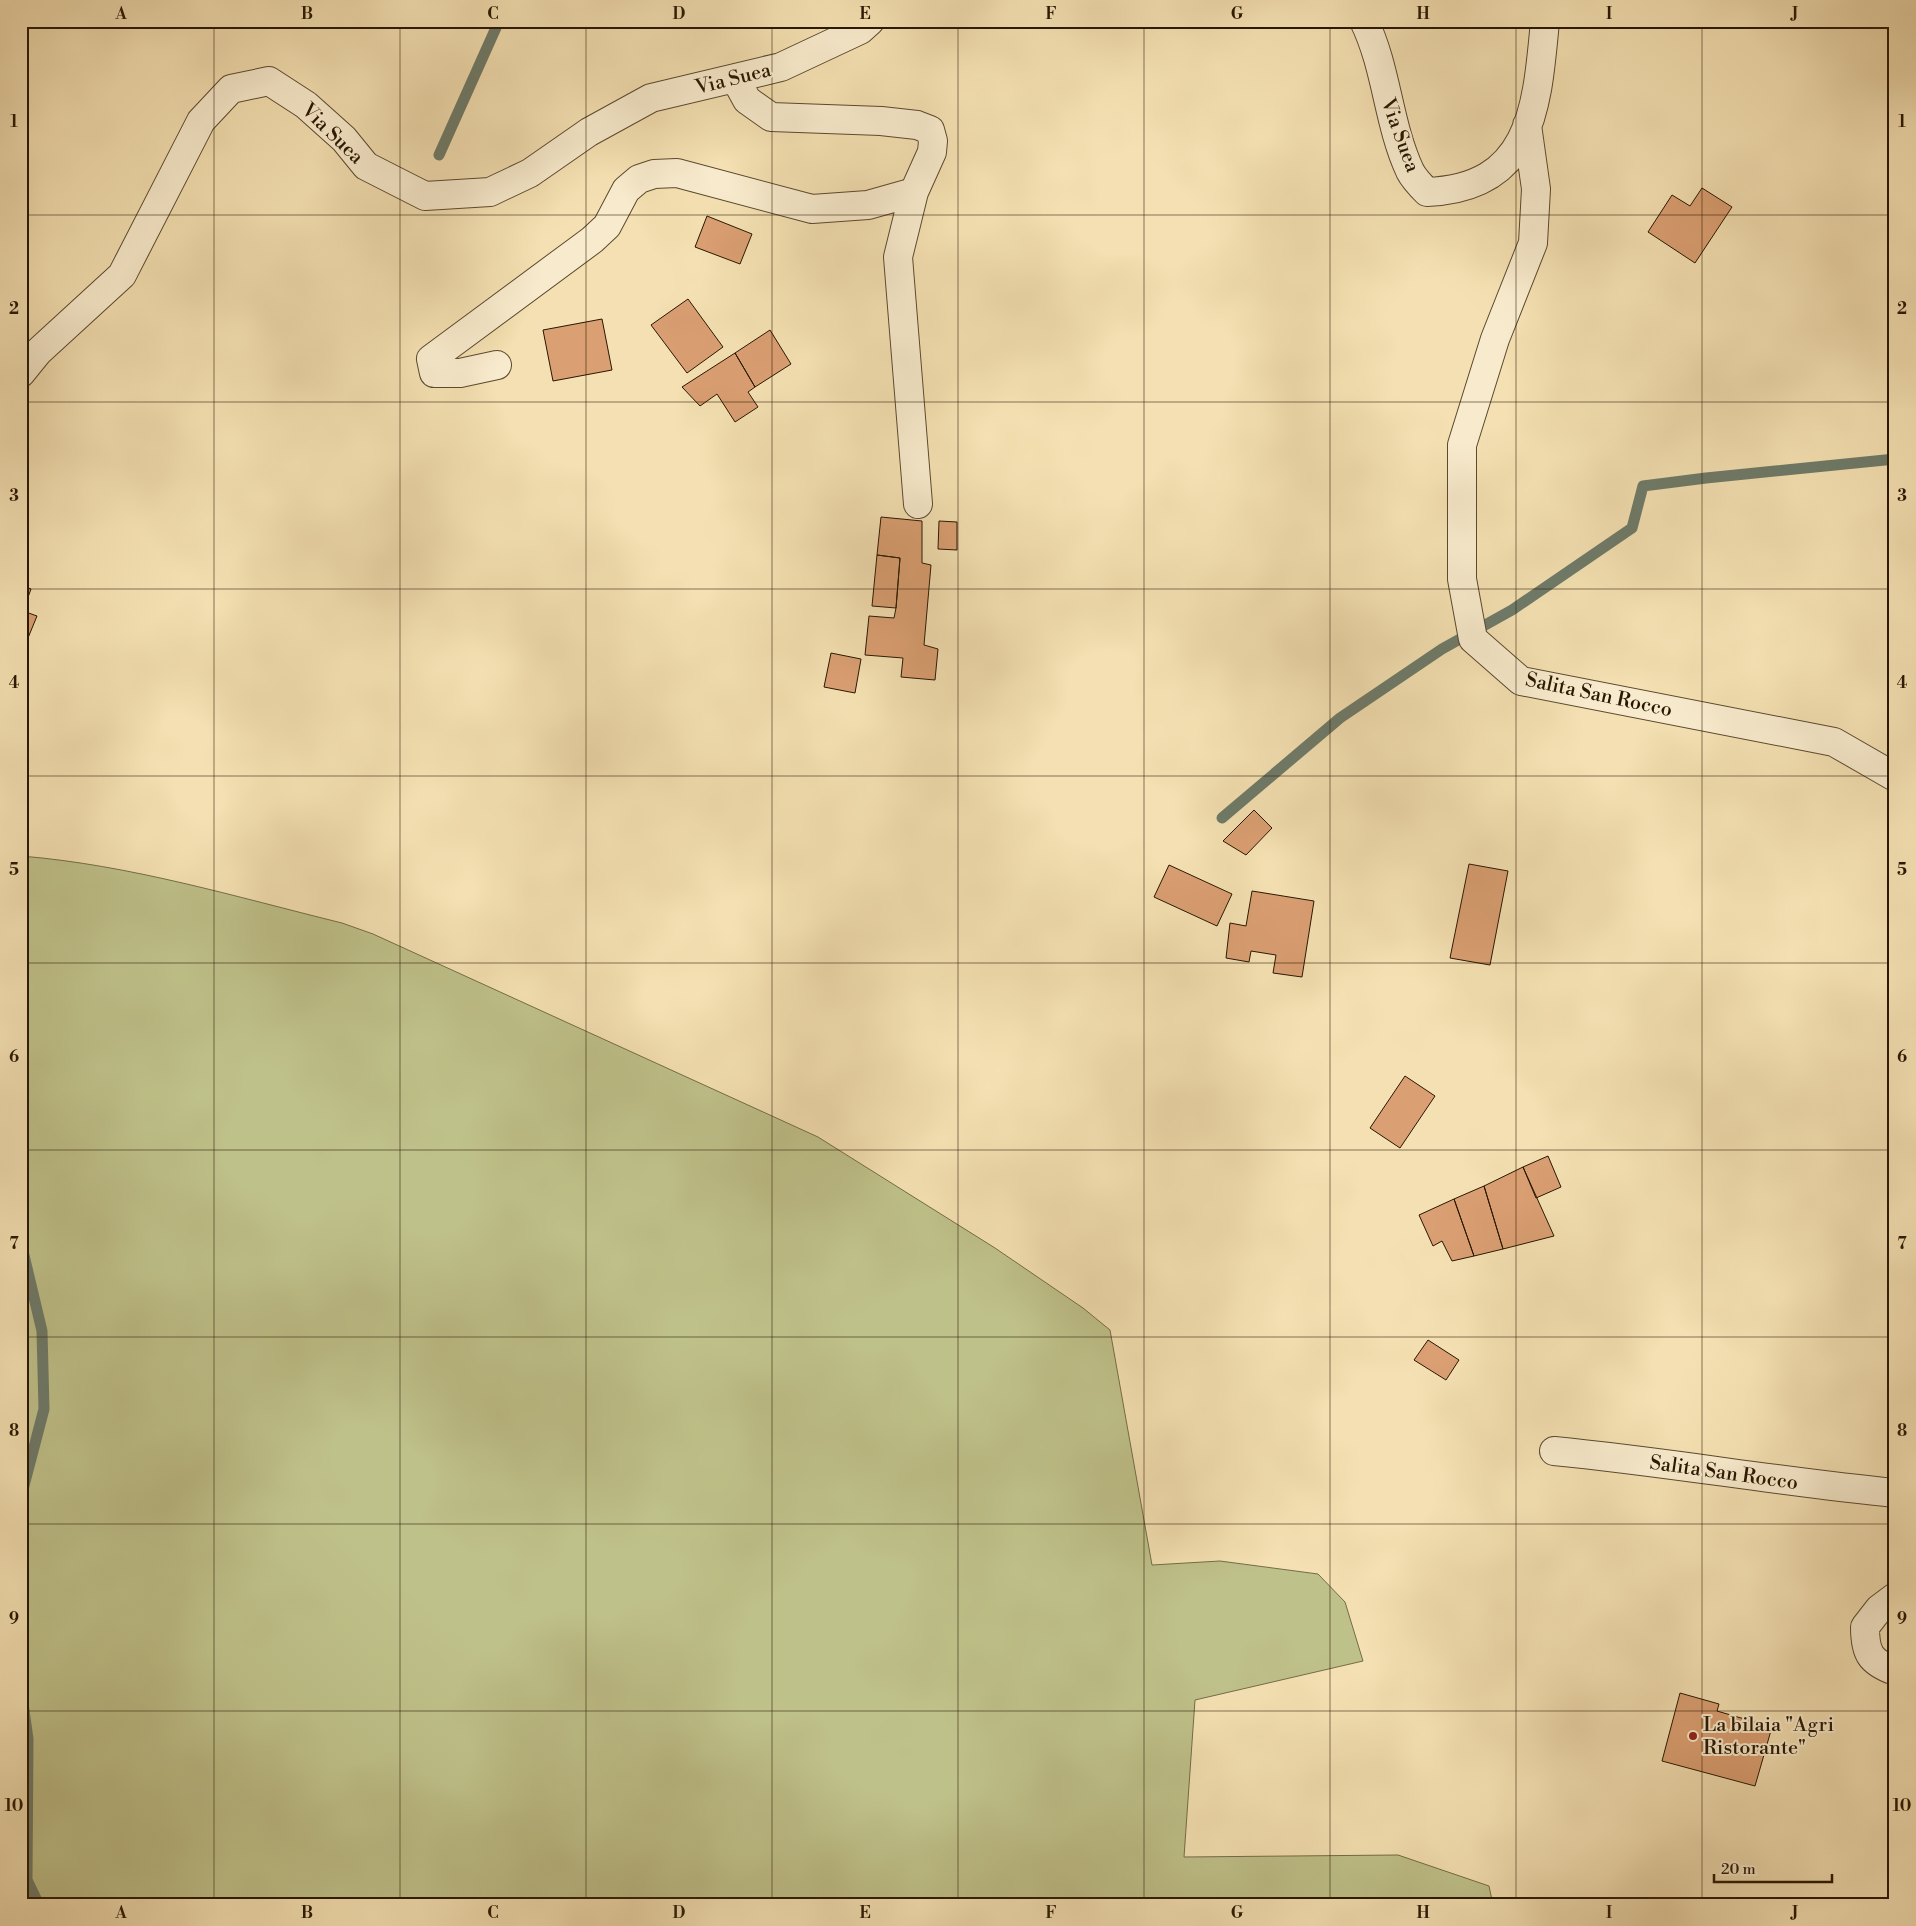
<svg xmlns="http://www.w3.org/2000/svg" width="1916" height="1926" font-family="'Libre Bodoni',serif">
<rect width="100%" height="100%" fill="#f4e0b2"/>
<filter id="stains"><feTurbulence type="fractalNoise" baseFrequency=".004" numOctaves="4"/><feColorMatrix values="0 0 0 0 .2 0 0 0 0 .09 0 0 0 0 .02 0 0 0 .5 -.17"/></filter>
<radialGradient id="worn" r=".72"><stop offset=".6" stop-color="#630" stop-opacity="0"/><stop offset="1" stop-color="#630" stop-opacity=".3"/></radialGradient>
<path fill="#bfc18a" stroke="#746c46" d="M21,856C131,865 236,897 342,923L373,934L818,1137L995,1248L1083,1308L1110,1330L1152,1565L1220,1561L1318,1574L1345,1602L1363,1661L1195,1700L1184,1857L1398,1855L1489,1886L1493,1905H21Z"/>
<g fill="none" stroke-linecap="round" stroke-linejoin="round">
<path stroke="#6e7b6a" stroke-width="11" d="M439,155L499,21
M1222,818L1340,718L1442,649L1512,610L1632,528L1643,486L1706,478L1895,459
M21,1497L44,1409L42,1331L22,1247
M21,1689L28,1739L27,1880L39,1905"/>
</g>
<path fill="#da9f72" stroke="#281702" d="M1702,188L1732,207L1695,263L1648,232L1672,195L1690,206Z
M707,216L752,234L740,264L695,247Z
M688,299L723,347L687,373L651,325Z
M602,319L612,370L553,381L543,330Z
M770,330L791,364L755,387L735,353Z
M735,353L755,387L748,392L758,407L735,422L717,394L700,406L682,387Z
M881,517L922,521V563L931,565L924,645L938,649L935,680L901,677L903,658L865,655L869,616L894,618L896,608L900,558L877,555Z
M939,521L957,522V550L938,549Z
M877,555L900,558L896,608L872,606Z
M21,585L31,589L23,611L37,616L21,655Z
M831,653L861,659L855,693L824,687Z
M1254,810L1272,828L1246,855L1223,841Z
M1469,864L1508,871L1490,965L1450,958Z
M1169,865L1232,894L1217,926L1154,897Z
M1252,891L1314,901L1302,977L1273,973L1276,955L1251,951L1249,962L1226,958L1230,923L1246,926Z
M1405,1076L1435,1096L1400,1148L1370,1128Z
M1548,1156L1561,1187L1536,1198L1523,1167Z
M1523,1167L1554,1236L1503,1249L1484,1186Z
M1484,1186L1503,1249L1474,1256L1454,1199Z
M1454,1199L1474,1256L1452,1261L1442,1241L1433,1246L1419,1215Z
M1428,1340L1459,1360L1446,1380L1414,1360Z
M1680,1693L1719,1704L1717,1711L1772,1727L1755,1786L1662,1761Z"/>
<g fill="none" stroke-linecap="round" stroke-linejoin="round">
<defs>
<path id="minor" d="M1364,21C1387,68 1388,124 1410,171C1414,179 1421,186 1427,192C1533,188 1537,106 1545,21
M735,78L747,100L771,117L881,121L917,125L930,130L933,141L932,152L914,192L898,257L918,504
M1527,125L1536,189L1533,243L1495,339L1462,445V579L1473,639L1521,681L1834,742L1895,777
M497,365L460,373H434L431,359L592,240L607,226L626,190L639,179L654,174L677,173L812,209L868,205L914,192
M21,373L38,352L122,275L201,121L231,89L269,81L306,105L344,139L366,166L425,196L490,192L530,173L589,132L651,98L781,67L860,30L870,21
M1554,1451C1668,1462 1781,1482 1895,1493
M1895,1597L1879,1609L1865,1627C1865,1653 1870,1662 1895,1671"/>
</defs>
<use href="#minor" stroke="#5b492e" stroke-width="30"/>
<use href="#minor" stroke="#f8ebcd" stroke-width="28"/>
</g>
<path fill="none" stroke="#281702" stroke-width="1" stroke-opacity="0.55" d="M214,21V1905M400,21V1905M586,21V1905M772,21V1905M958,21V1905M1144,21V1905M1330,21V1905M1516,21V1905M1702,21V1905M21,215H1895M21,402H1895M21,589H1895M21,776H1895M21,963H1895M21,1150H1895M21,1337H1895M21,1524H1895M21,1711H1895"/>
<circle fill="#8f2418" stroke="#f8ebcd" stroke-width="2" cx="1693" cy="1736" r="5"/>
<g text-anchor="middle" stroke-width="4" stroke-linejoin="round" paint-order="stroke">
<g font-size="20" fill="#281702" stroke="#f8ebcd">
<text transform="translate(733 78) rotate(-14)" y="7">Via Suea</text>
<text transform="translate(333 133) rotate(44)" y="7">Via Suea</text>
<text transform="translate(1401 135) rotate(70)" y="7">Via Suea</text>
<text transform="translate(1599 694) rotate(12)" y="7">Salita San Rocco</text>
<text transform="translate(1724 1472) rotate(8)" y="7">Salita San Rocco</text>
</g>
<g font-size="20" fill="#281702" stroke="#f8ebcd" text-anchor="start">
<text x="1703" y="1731">La bilaia "Agri<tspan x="1703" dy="23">Ristorante"</tspan></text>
</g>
</g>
<rect width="1916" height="1926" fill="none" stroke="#f4e0b2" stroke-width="55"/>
<path d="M1714 1874v8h118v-8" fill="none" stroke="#281702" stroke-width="2.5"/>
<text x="1721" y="1874" font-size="15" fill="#281702" stroke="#f8ebcd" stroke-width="4" paint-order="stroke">20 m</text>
<rect x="28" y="28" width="1860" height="1870" fill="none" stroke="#281702" stroke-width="2"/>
<g font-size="16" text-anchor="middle" font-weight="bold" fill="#281702">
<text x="121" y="19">A</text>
<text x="307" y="19">B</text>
<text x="493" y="19">C</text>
<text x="679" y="19">D</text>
<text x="865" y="19">E</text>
<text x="1051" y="19">F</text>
<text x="1237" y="19">G</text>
<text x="1423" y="19">H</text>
<text x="1609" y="19">I</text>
<text x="1795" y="19">J</text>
<text x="14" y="127">1</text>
<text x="1902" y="127">1</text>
<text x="14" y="314">2</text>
<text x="1902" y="314">2</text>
<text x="14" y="501">3</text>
<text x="1902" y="501">3</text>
<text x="14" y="688">4</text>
<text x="1902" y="688">4</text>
<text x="14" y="875">5</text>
<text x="1902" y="875">5</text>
<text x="14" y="1062">6</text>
<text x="1902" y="1062">6</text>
<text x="14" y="1249">7</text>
<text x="1902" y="1249">7</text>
<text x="14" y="1436">8</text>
<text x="1902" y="1436">8</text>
<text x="14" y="1624">9</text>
<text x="1902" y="1624">9</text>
<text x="14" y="1811">10</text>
<text x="1902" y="1811">10</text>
<text x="121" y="1918">A</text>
<text x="307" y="1918">B</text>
<text x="493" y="1918">C</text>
<text x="679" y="1918">D</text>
<text x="865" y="1918">E</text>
<text x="1051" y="1918">F</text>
<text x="1237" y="1918">G</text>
<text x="1423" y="1918">H</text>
<text x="1609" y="1918">I</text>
<text x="1795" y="1918">J</text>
</g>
<rect width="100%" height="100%" filter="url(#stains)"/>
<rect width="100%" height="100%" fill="url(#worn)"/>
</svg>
